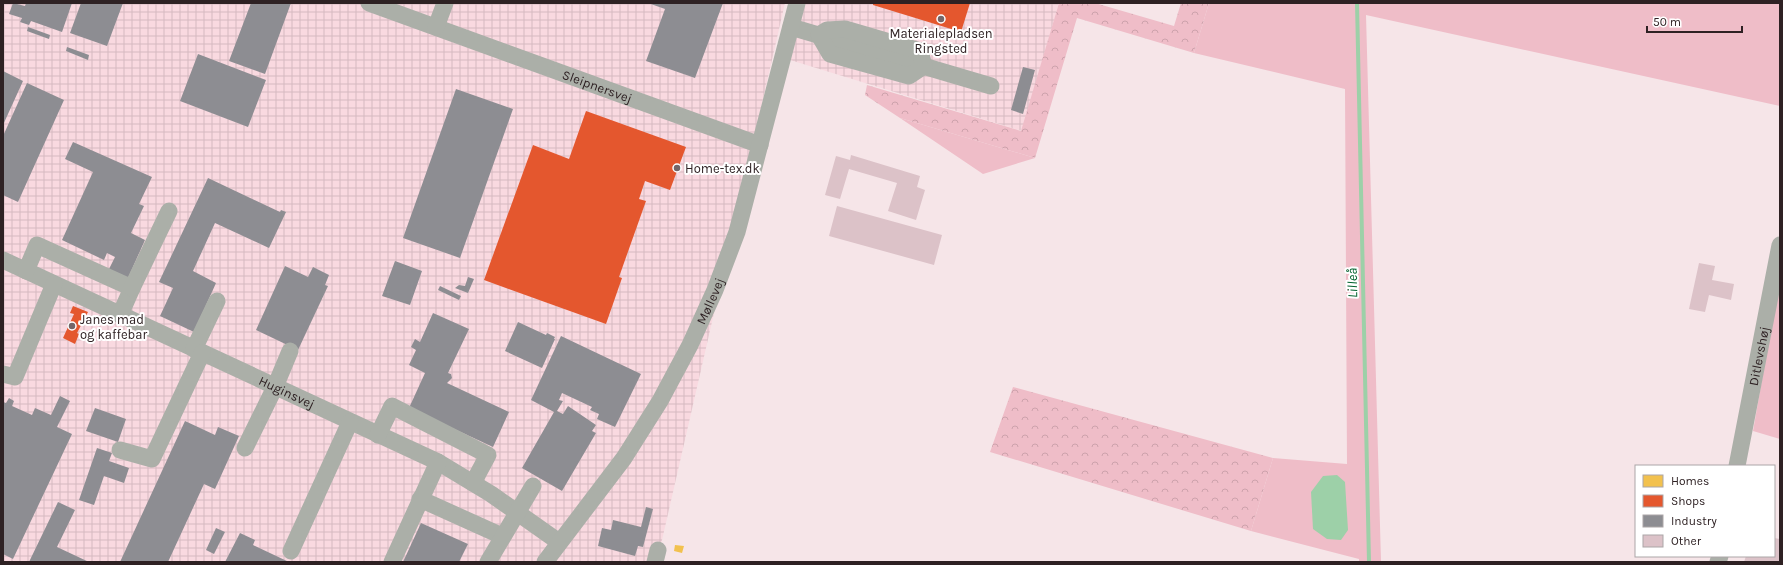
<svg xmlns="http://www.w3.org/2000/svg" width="1783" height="565" font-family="Karla,sans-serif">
<defs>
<pattern id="industrial-grid" width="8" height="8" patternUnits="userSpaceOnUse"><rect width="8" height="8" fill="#f9d9e0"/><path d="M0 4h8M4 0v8" fill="none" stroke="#d6bac0"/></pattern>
<pattern id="forest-crowns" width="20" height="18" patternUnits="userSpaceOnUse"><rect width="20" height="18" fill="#efbdc8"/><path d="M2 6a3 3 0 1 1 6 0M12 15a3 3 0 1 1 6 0" fill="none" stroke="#cda2ac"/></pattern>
</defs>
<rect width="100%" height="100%" fill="#f6e5e8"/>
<path fill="url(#industrial-grid)" d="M3,3H785L657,562H3Z
M805,3H1059L1022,131L790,60Z"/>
<path fill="#efbdc8" d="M1209,3H1780V106L1366,15L1381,562H1359V559L1251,531L1273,458L1347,464L1345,89L1194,53Z
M900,118L1035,158L983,174Z
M1780,278V439L1753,431Z"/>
<path fill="url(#forest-crowns)" d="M1059,3H1095L1174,26L1181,3H1209L1194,53L1077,18L1035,158L900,118L865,95L867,85L1021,131Z
M1013,387L1273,458L1251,531L990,452Z"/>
<path fill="#9dd0a8" d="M1337,475L1345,482L1348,530L1341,540L1327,539L1313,529L1311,492L1323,476Z"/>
<path fill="#f2c14e" d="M675,545L684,546L682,553L674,551Z"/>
<path fill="#e4572e" d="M873,3H970L961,32L873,5Z
M586,111L686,147L670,190L645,181L639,199L646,201L619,277L622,278L606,324L484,280L533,145L569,159Z
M73,306L88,312L77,333L79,334L75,344L63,338L74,314L70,313Z"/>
<path fill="#8d8d92" d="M13,3L25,6L26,3H72L62,32L31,21L29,25L20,22L22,18L9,14Z
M81,3H123L107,46L70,33Z
M251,3H291L265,74L229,61Z
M648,3H723L695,78L646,61L665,9Z
M28,27L50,35L49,39L27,31Z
M67,47L89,55L88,60L66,51Z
M198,54L266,80L248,127L180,101Z
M1023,67L1035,70L1023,114L1011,110Z
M3,71L23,81L3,125Z
M27,83L64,100L18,202L3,195V136Z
M456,89L513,109L460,258L403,238Z
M73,142L152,177L139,204L144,206L131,233L145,240L128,278L109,269L115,257L107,253L104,260L62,240L93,172L65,159Z
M208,178L280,212L281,210L286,212L269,248L215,223L193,271L216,283L194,332L160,316L173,288L159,282Z
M395,261L422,271L410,305L382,296Z
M285,266L308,277L313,267L329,275L325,285L328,286L298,350L256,330Z
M468,277L474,279L468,293L455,288L459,285L465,286Z
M440,286L461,296L459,300L438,290Z
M433,313L469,329L448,373L451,374L452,378L447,383L509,412L493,447L409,408L425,373L409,365L416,350L411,347L415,339L420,342Z
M518,322L546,335L547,333L555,337L554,339H555L542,368L505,351Z
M561,336L641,374L615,427L597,419L599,414L590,410L592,407L562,393L559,400L563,401L557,411L563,414L568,406L596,425L592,431L596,433L562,491L522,468L554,412L531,400Z
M60,396L70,401L57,427L72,434L13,559L3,554V402L6,403L9,398L14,401L12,406L32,415L35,408L51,415Z
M95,408L126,419L118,442L86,431Z
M185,421L215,435L218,427L239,436L215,489L204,484L168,562H120Z
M97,448L112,453L109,461L129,468L124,483L104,476L94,505L79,500Z
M58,502L75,510L57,547L89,562H29Z
M646,507L653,509L643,547L638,546L635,556L598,546L602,528L611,530L613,520L641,527Z
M421,523L468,544L459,562H403Z
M216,528L225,532L214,554L206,550Z
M240,533L255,540L253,545L289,562H225Z"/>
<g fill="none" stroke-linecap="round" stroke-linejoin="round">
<path stroke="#9dd0a8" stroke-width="4" d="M1357,3L1369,562"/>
</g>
<path fill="#dcc2c8" d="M851,155L920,176L917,187L925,190L916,220L888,211L897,183L849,169L840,199L825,195L836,156L850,160Z
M837,206L942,235L934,265L829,236Z
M1699,263L1715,266L1712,280L1734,284L1731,300L1709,295L1705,312L1689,309Z
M1774,538L1780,539V562H1744L1746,556H1774Z"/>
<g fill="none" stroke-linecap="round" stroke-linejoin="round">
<g stroke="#abafa8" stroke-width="17">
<path id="s1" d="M369,3L760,145"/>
<path d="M436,27L445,3"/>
<path d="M791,27L991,86"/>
<path d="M845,29L920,51L924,66L909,76L830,54L819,35L827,30Z"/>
<path id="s2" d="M3,260L438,462L491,494L559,542"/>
<path d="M26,271L37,245L132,288L120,315"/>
<path d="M132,288L169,211"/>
<path d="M194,349L217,301"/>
<path d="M3,374L15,377L54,284"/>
<path d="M378,435L392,406L488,455L473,483"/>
<path d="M245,448L275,387L290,351"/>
<path d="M120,450L152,459L202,353"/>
<path id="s3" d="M1737,466L1780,245"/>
<path d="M420,499L502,536"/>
<path d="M291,551L350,422"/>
<path d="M392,562L438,462"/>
<path d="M488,562L533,486"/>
<path id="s4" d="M545,562L624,458L660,401L690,345L715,290L737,232L797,3"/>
<path d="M655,562L658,550"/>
<path d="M1718,562L1720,556"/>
</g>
</g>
<g fill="#746668" stroke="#fff" stroke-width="1.5">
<circle cx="941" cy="19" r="4"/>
<circle cx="677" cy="168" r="4"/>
<circle cx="72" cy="326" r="4"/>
</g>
<g text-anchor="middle" stroke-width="4" stroke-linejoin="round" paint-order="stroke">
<g font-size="13" fill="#2e2123" stroke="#fff" text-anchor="start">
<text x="941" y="38" text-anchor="middle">Materialepladsen<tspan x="941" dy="15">Ringsted</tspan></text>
<text x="685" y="173">Home-tex.dk</text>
<text x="80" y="324">Janes mad<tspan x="80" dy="15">og kaffebar</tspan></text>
</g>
<g font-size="13" fill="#2e2123" stroke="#fff">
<text dy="5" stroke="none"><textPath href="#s1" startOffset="243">Sleipnersvej</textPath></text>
<text dy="5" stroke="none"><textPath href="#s4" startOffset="310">Møllevej</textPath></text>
<text dy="5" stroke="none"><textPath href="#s3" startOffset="112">Ditlevshøj</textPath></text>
<text dy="5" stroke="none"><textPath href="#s2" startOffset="313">Huginsvej</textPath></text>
</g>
<g font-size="14" font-style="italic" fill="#00622d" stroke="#fff">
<text transform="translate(1352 283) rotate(-91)" y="5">Lilleå</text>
</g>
</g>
<rect width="1783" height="565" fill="none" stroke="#2e2123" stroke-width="8"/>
<rect x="1635" y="465" width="140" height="92" fill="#ffffff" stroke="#aba6a7"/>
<rect x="1643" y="475" width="20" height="12" fill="#f2c14e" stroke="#aba6a7"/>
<text x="1671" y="485" font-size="12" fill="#2e2123">Homes</text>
<rect x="1643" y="495" width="20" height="12" fill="#e4572e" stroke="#aba6a7"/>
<text x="1671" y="505" font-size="12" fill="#2e2123">Shops</text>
<rect x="1643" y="515" width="20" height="12" fill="#8d8d92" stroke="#aba6a7"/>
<text x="1671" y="525" font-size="12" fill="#2e2123">Industry</text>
<rect x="1643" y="535" width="20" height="12" fill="#dcc2c8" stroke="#aba6a7"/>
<text x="1671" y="545" font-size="12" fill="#2e2123">Other</text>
<path d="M1647 26v6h95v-6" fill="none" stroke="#2e2123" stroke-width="2"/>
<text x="1653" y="26" font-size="12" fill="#2e2123" stroke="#ffffff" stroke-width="3" paint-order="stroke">50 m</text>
</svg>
